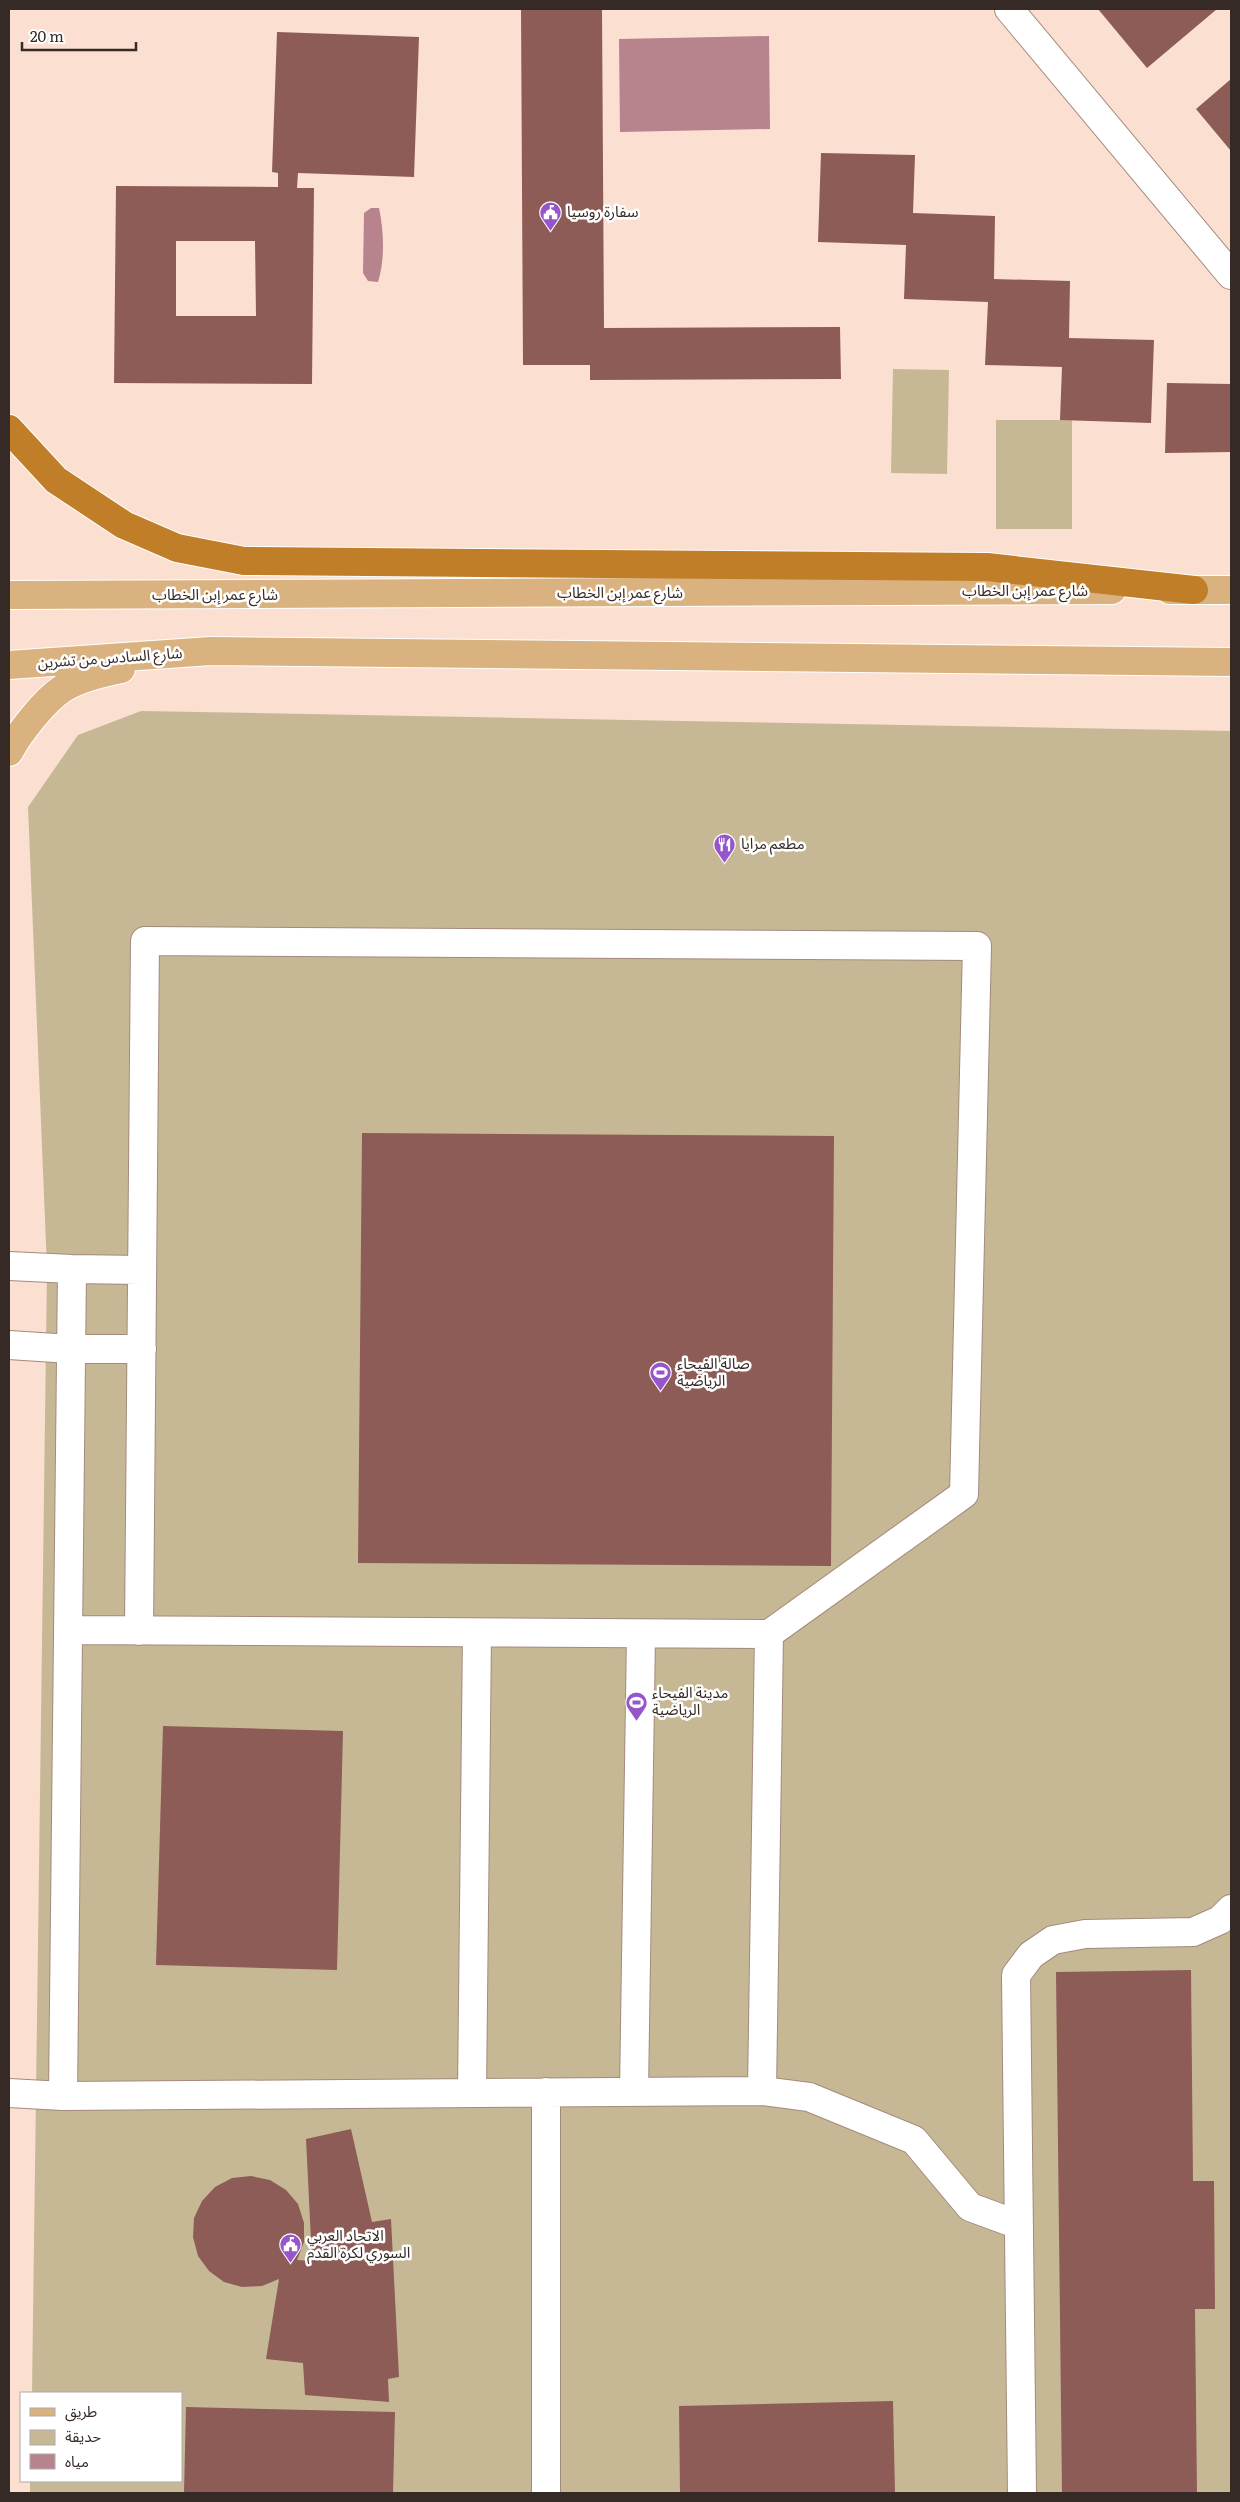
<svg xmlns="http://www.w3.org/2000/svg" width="1240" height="2502" font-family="Literata,'Noto Sans Arabic',serif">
<rect width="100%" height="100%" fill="#fbdfd1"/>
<path fill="#c7b895" d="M893,369L949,370L947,474L891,473Z
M996,420H1072V529H996Z
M141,711L1231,731V2493H30V2481H181V2393H32L47,1268L28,807L78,735Z"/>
<path fill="#b7838c" d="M769,36L770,129L620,132L619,39Z
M371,208H379C384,231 385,260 378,282L368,281L363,273L364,213Z"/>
<path fill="#8d5c56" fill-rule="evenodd" d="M521,9H602L604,328L840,327L841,379L590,380V365H523Z
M1098,9H1217L1147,68Z
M277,32L419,37L414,177L298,173L297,188H314L312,384L114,383L116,186L278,187V173L272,172ZM176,241H255L256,316H176Z
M1231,79V151L1196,109Z
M821,153L915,155L913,213L995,216L994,279L1070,281L1069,338L1154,340L1151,423L1060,420L1062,367L985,365L988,302L904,299L906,245L818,242Z
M1167,383L1231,384V452L1165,453Z
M362,1133L834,1136L831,1566L358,1563Z
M163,1726L343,1731L337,1970L156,1965Z
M1191,1970L1193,2181H1214L1215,2309H1195L1197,2493H1062L1056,1972Z
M351,2129L372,2222L391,2219L399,2377L388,2379L389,2402L305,2395L303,2363L266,2359L279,2279L262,2286L242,2287L224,2282L209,2271L198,2256L193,2237L194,2218L202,2201L215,2187L232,2178L251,2176L270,2180L286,2190L298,2204L304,2223V2242L297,2260L312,2261L306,2139Z
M893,2401L895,2493H680L679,2406Z
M186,2407L395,2412L393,2493H184Z"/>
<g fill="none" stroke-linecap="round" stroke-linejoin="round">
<defs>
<path id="minor" d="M1009,9L1231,275
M9,1266L72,1269L142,1270
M9,1345L71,1349H142
M68,1630L769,1634L964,1494L977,946L145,941L139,1631
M762,2091L769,1634
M634,2092L641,1634
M9,2093L63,2096L762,2091L809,2097L914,2140L970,2207L1019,2225
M472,2093L477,1633
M63,2096L72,1269
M546,2493V2092
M1022,2493L1016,1975L1031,1955L1053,1940L1085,1934L1193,1932L1220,1920L1231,1909"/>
<path id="major" d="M1170,590H1231
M9,595L1112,590
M9,665L211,651L1231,662
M9,752C19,733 44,701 62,689C79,678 101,673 121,669"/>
<path id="highway" d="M9,429L56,480L124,525L177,548L244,561L987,567L1194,590"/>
</defs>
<use href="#minor" stroke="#a48a7d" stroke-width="30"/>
<use href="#major" stroke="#fff" stroke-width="30"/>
<use href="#highway" stroke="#fff" stroke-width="30"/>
<use href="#minor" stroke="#fff" stroke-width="28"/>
<use href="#major" stroke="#d9b27f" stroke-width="28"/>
<use href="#highway" stroke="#c07e29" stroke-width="28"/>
</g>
<defs>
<symbol id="civic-pin" viewBox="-11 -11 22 30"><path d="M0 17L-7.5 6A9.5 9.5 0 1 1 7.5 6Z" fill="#9655cb" stroke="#fff"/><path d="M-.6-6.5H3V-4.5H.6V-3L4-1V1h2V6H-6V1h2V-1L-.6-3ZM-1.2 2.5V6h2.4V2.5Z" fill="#fff"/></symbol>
<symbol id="restaurant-pin" viewBox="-11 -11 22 30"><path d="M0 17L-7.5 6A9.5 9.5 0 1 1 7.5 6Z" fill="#9655cb" stroke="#fff"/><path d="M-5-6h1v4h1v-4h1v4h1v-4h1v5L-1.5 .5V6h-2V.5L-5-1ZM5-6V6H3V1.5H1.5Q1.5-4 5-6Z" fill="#fff"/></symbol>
<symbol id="stadium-pin" viewBox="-11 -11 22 30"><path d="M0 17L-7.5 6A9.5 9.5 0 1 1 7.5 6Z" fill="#9655cb" stroke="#fff"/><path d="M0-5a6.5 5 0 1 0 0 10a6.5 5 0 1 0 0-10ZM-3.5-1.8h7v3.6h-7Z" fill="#fff"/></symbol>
</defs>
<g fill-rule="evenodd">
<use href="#civic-pin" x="538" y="200" width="25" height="34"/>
<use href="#restaurant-pin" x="712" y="832" width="25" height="34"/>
<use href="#stadium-pin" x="648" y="1360" width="25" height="34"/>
<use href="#stadium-pin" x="624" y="1690" width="25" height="34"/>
<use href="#civic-pin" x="278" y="2232" width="25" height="34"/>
</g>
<g text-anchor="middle" stroke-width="5" stroke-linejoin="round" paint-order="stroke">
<g font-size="15" fill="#352a25" stroke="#fff" text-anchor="start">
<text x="567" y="217">سفارة روسيا</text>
<text x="741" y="849">مطعم مرايا</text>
<text x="677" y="1369">صالة الفيحاء<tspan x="677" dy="17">الرياضية</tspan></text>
<text x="652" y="1698">مدينة الفيحاء<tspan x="652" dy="17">الرياضية</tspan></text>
<text x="307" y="2241">الاتحاد العربي<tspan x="307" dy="17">السوري لكرة القدم</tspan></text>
</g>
<g font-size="15" fill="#352a25" stroke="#fff">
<text x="1025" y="596">شارع عمر إبن الخطاب</text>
<text x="620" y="598">شارع عمر إبن الخطاب</text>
<text x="215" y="600">شارع عمر إبن الخطاب</text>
<text transform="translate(110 658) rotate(-4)" y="5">شارع السادس من تشرين</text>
</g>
</g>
<rect width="1240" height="2502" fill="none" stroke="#352a25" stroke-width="20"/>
<rect x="20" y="2392" width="162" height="90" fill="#ffffff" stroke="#aeaaa8"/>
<rect x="30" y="2408" width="25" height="8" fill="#d9b27f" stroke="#aeaaa8"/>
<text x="65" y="2417" font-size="15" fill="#352a25">طريق</text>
<rect x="30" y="2430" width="25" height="15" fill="#c7b895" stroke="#aeaaa8"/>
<text x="65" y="2442" font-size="15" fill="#352a25">حديقة</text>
<rect x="30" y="2454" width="25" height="15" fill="#b7838c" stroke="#aeaaa8"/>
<text x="65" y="2467" font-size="15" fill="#352a25">مياه</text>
<path d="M22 42v8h114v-8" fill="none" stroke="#352a25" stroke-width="2.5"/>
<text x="30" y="42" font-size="15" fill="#352a25" stroke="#ffffff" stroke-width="4" paint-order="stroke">20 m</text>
</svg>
